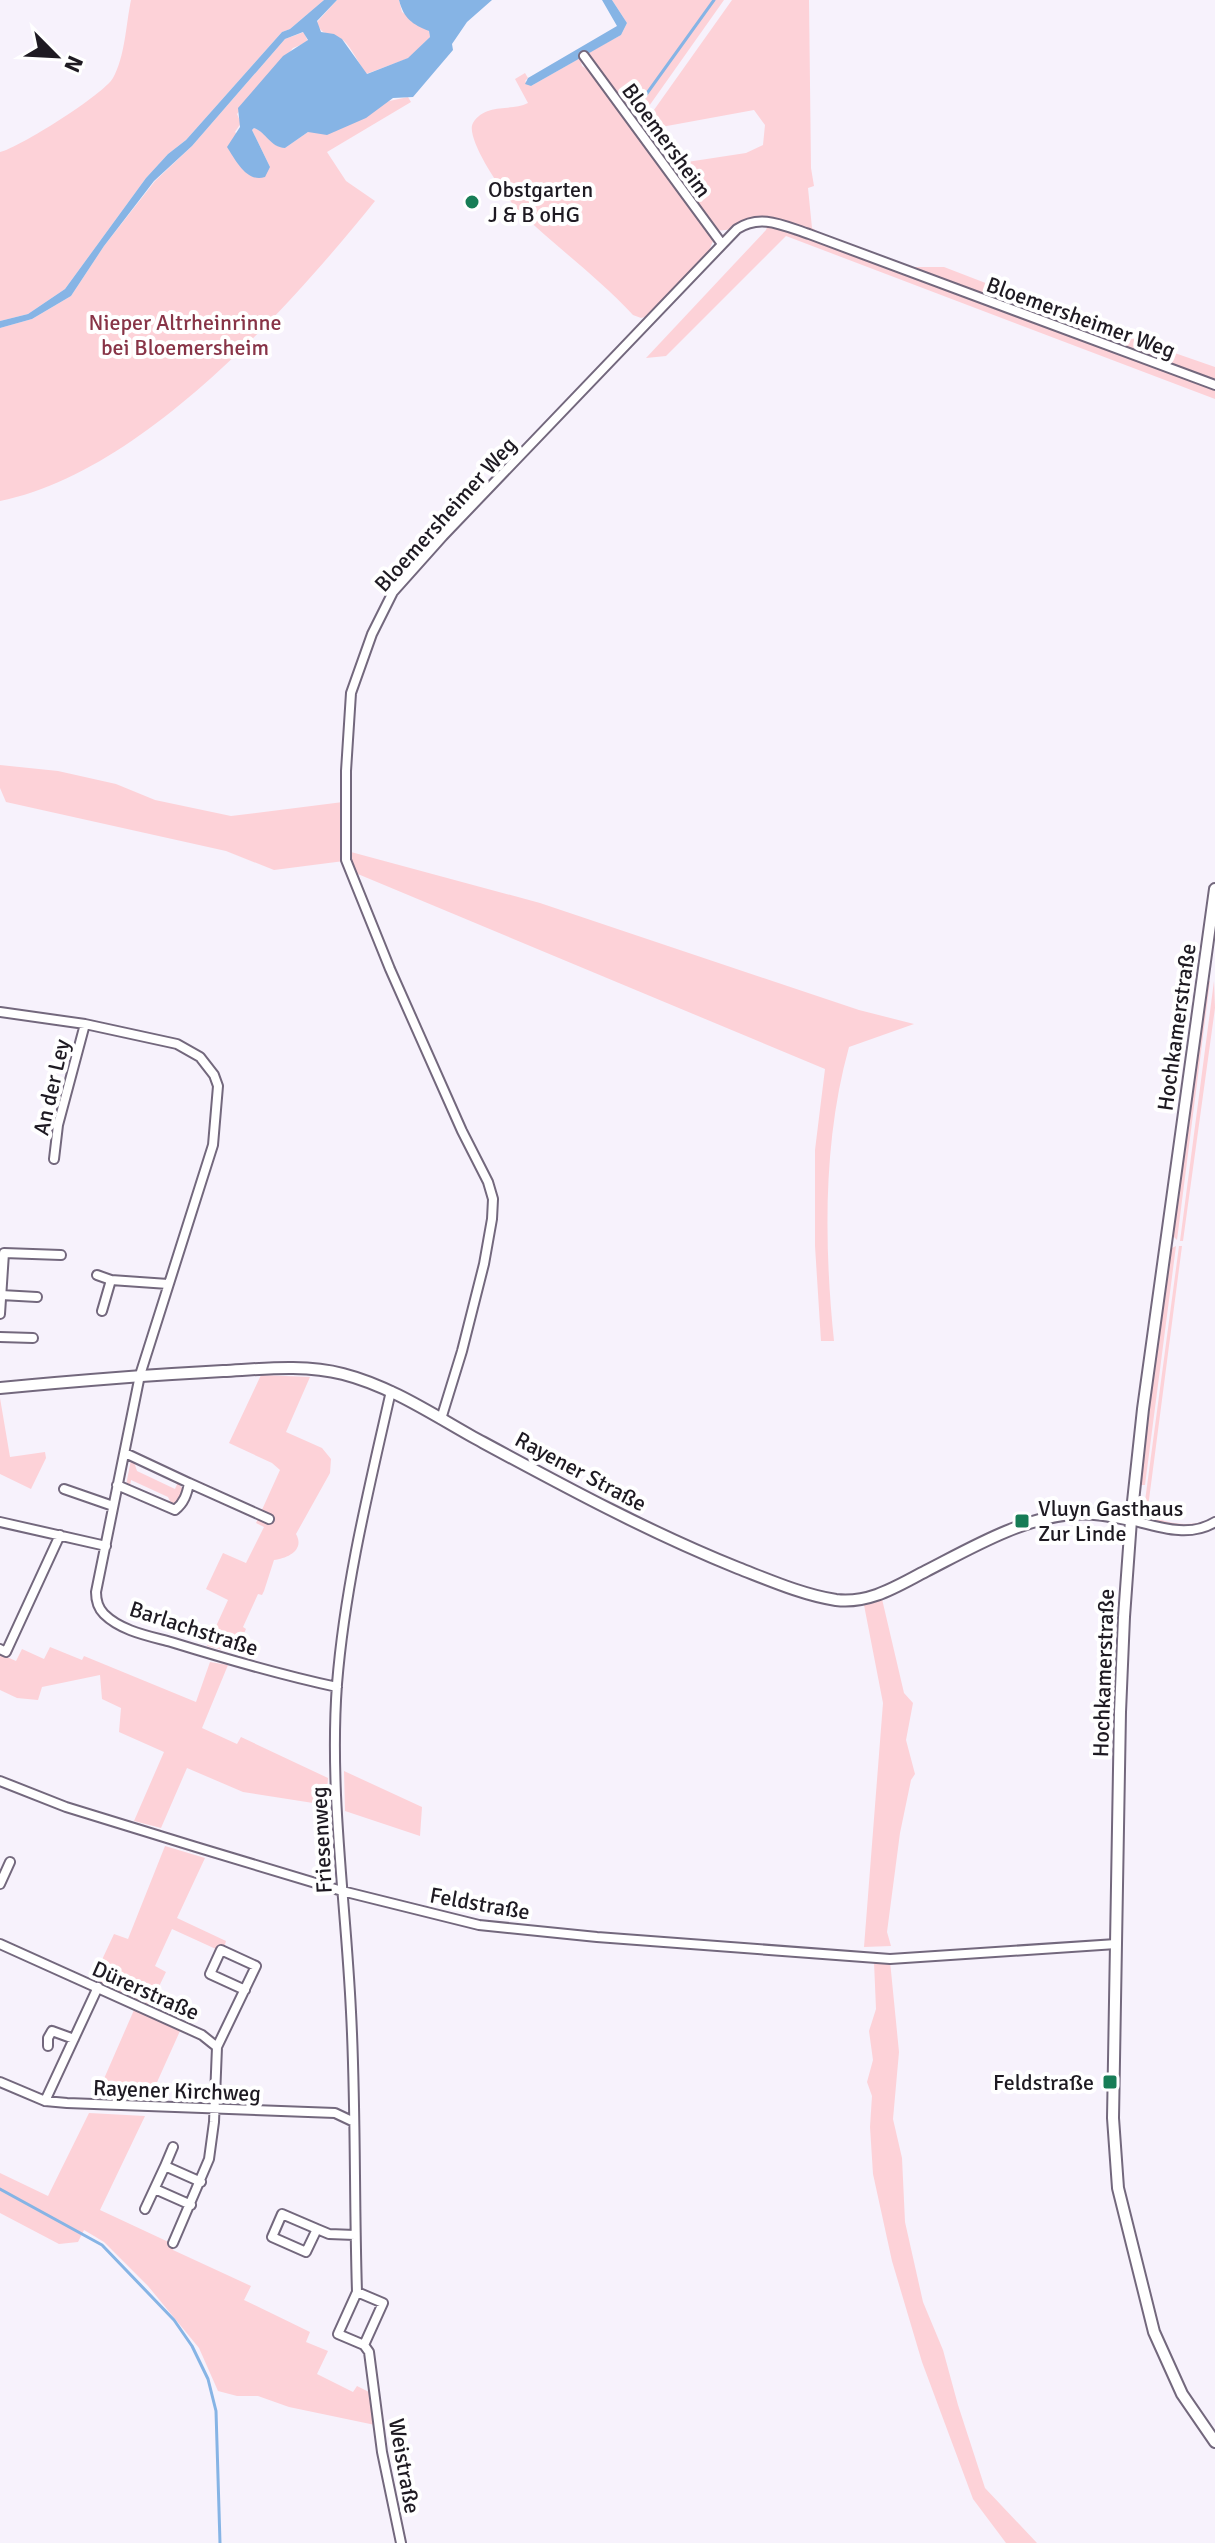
<svg xmlns="http://www.w3.org/2000/svg" width="1215" height="2543" font-family="Signika,sans-serif">
<rect width="100%" height="100%" fill="#f7f2fc"/>
<path fill="#fdd2d8" d="M131,0H324L290,29L282,32L186,140L168,154L146,178L65,289L28,314L0,321V152C19,148 104,94 113,78C125,57 126,24 131,0Z
M337,0H399L402,12L429,31L430,37L409,58L366,74C359,64 352,48 343,40C333,32 320,37 317,22Z
M612,0H724L642,116L636,115L596,66L594,60L586,54L621,35L627,23Z
M732,0H809L811,168L814,186L808,188L812,228L835,242L905,267H944L1097,326L1215,367V399L786,236L666,356L646,358L766,230L770,218C749,214 733,236 714,229L677,178L687,162L746,153L763,145L765,125L754,110L645,130L644,124Z
M304,32L308,42L293,48L237,114L241,123L235,132L270,167L252,130L254,128C268,133 268,144 285,148L308,132L380,103L408,97L411,102L327,152L346,181L375,201C288,309 141,473 0,501V328L32,319L71,296L104,246L155,181L192,146L285,39Z
M580,58L582,66L589,70L713,241L706,258L652,315L641,318L633,315C598,277 557,248 520,212C507,200 464,138 473,123C486,102 511,112 528,103L515,79L525,73L528,78L525,81L531,86Z
M0,765L58,771L116,784L155,800L231,816L343,802L344,861L274,870L226,851L6,802L0,788Z
M351,852L540,903L859,1010L914,1024L849,1047C823,1140 824,1245 834,1341H821L815,1246V1150L825,1069L353,872Z
M1210,981L1177,1240L1173,1236V1231L1207,982Z
M1214,981L1215,1008L1183,1241H1180Z
M1176,1246L1145,1485H1139L1170,1249Z
M1179,1246H1182L1147,1515C1168,1524 1195,1529 1215,1516C1203,1534 1159,1527 1143,1516Z
M261,1375L310,1377L286,1432L322,1448L331,1459L330,1473L296,1534C305,1550 288,1558 274,1560L264,1591L262,1595L258,1594L243,1627L246,1629L235,1653L207,1646L228,1600L206,1589L223,1553L246,1563L264,1527L256,1523L280,1470L272,1463L229,1443Z
M0,1398L10,1457L45,1452L46,1458L31,1489L0,1474Z
M131,1460L134,1462L137,1471L175,1489L178,1482L183,1490L181,1499L172,1505L168,1497L131,1480L130,1486L126,1485Z
M882,1599L904,1693L913,1703L906,1740L915,1774L911,1780L900,1833L887,1932L891,1946L864,1947L883,1703L864,1605Z
M50,1647L82,1660L84,1656L196,1702L210,1662L228,1665L202,1728L237,1744L241,1737L328,1778L326,1805L243,1792L187,1768L161,1828L134,1821L164,1752L119,1732L121,1708L102,1699L100,1675L42,1687L38,1700L17,1698L0,1690V1654L16,1661L22,1649L44,1659Z
M344,1771L422,1807L420,1836L345,1811Z
M165,1846L205,1858L177,1918L226,1941L224,1948L218,1950L172,1929L155,1966L166,1972L150,2005L93,1979L114,1934L128,1939Z
M890,1961L899,2052L893,2119L902,2158L905,2222L923,2302L943,2350L958,2405L985,2488L1037,2543H1006L973,2499L922,2362L892,2261L873,2174L870,2127L872,2096L867,2082L873,2060L869,2031L876,2009L874,1962Z
M134,2010L180,2031L149,2100L96,2097Z
M89,2113L145,2116L100,2210L175,2245L173,2250L251,2286L244,2300L310,2332L306,2342L328,2351L317,2374L353,2392L357,2386L371,2393L375,2425L289,2407L258,2396H237L218,2391L199,2348L148,2286L104,2242L84,2230L78,2242L59,2244L0,2213V2173L48,2196Z"/>
<path fill="#86b4e5" d="M324,0H337L317,21L321,32L334,34L342,39L367,74L408,58L430,37L429,31C412,24 404,19 399,0H492L467,22L452,44L453,50L413,97L393,98L366,118L327,135L308,132L285,148C270,147 267,133 254,128L252,130L270,167L265,177C247,183 236,161 227,147L240,127L238,108L283,56L308,40L303,32L285,39L192,146L154,181L104,246L71,296L32,319L0,328V321L28,314L65,289L146,178L168,154L186,140L282,32L290,29Z
M602,0H612L627,23L621,35L531,86L525,84L528,78L617,26Z"/>
<g fill="none" stroke-linecap="round" stroke-linejoin="round">
<path stroke="#86b4e5" stroke-width="3" d="M640,103L714,0
M0,2189L102,2245L174,2320L192,2346L208,2379L216,2411L220,2543"/>
<defs>
<path id="minor" d="M584,56L722,244
M0,1012L85,1024L177,1044L200,1057L214,1075L218,1086L213,1145L140,1375L96,1592C96,1600 98,1608 104,1614C121,1631 149,1636 171,1642C226,1659 281,1675 337,1687
M54,1159L58,1125L85,1024
M97,1275L111,1280L168,1284
M1,1295L37,1297
M102,1311L111,1280
M0,1314L4,1253L61,1255
M0,1337L33,1338
M441,1419L462,1351L484,1264L492,1219L493,1199L488,1182L462,1131L390,969L346,860V771L351,693L372,634L393,592L443,536L737,229C761,213 784,226 809,234L1215,385
M189,1483L269,1519
M117,1485L175,1510C184,1503 187,1494 189,1483L125,1453
M64,1489L113,1506
M1131,1520C1159,1527 1189,1538 1215,1522
M0,1522L106,1546
M0,1649L6,1652L60,1535
M0,1781L66,1807L196,1847L342,1891L479,1925L597,1937L890,1959L1116,1944
M0,1884L10,1862
M0,1944L202,2035L217,2047L214,2122L209,2159L173,2243
M48,2046V2038L52,2031L74,2039
M217,2047L256,1966L221,1950L210,1974L245,1990
M0,2082L45,2101L67,2103L335,2113L354,2122
M45,2101L98,1987
M173,2147L165,2166L201,2182
M155,2189L191,2205
M145,2209L165,2166
M317,2229L282,2214L272,2237L306,2252L317,2229L329,2234L355,2235
M357,2292L383,2303L364,2345L338,2334L357,2292C354,2198 356,2105 351,2012C346,1903 329,1794 337,1684C345,1585 369,1488 391,1391
M364,2345L369,2352L382,2452L401,2543"/>
<path id="tertiary" d="M1215,889L1143,1409L1131,1520L1124,1617L1120,1712L1113,2118L1118,2188L1154,2332L1182,2394L1215,2442
M0,1388C74,1381 148,1375 223,1371C262,1369 305,1364 343,1374C390,1386 432,1414 473,1437C560,1484 646,1531 738,1568C769,1580 803,1595 836,1600C870,1604 897,1586 926,1571C971,1548 1020,1519 1071,1514C1092,1512 1112,1516 1131,1520"/>
</defs>
<use href="#minor" stroke="#73687d" stroke-width="12"/>
<use href="#tertiary" stroke="#73687d" stroke-width="14"/>
<use href="#minor" stroke="#fff" stroke-width="8"/>
<use href="#tertiary" stroke="#fff" stroke-width="10"/>
</g>
<g fill="#177d56" stroke="#fff" stroke-width="3">
<circle cx="472" cy="202" r="8"/>
<rect x="1014" y="1513" width="16" height="16" rx="4"/>
<rect x="1102" y="2074" width="16" height="16" rx="4"/>
</g>
<g text-anchor="middle" stroke-width="8" stroke-linejoin="round" paint-order="stroke">
<g font-size="22" fill="#1e1a22" stroke="#fff">
<text transform="translate(667 140) rotate(54)" y="8">Bloemersheim</text>
<text transform="translate(1081 317) rotate(20)" y="8">Bloemersheimer Weg</text>
<text transform="translate(445 514) rotate(-48)" y="8">Bloemersheimer Weg</text>
<text transform="translate(1176 1027) rotate(-82)" y="8">Hochkamerstraße</text>
<text transform="translate(51 1087) rotate(-77)" y="8">An der Ley</text>
<text transform="translate(581 1471) rotate(28)" y="8">Rayener Straße</text>
<text transform="translate(194 1628) rotate(18)" y="8">Barlachstraße</text>
<text transform="translate(1103 1673) rotate(-88)" y="8">Hochkamerstraße</text>
<text transform="translate(321 1840) rotate(-93)" y="8">Friesenweg</text>
<text transform="translate(480 1903) rotate(10)" y="8">Feldstraße</text>
<text transform="translate(146 1990) rotate(24)" y="8">Dürerstraße</text>
<text transform="translate(177 2090) rotate(2)" y="8">Rayener Kirchweg</text>
<text transform="translate(405 2466) rotate(80)" y="8">Weistraße</text>
</g>
<g font-size="22" fill="#1e1a22" stroke="#fff" text-anchor="start">
<text x="488" y="197">Obstgarten<tspan x="488" dy="25">J &amp; B oHG</tspan></text>
<text x="1038" y="1516">Vluyn Gasthaus<tspan x="1038" dy="25">Zur Linde</tspan></text>
<text x="1094" y="2090" text-anchor="end">Feldstraße</text>
</g>
<g font-size="22" fill="#883447" stroke="#fff">
<text x="185" y="330">Nieper Altrheinrinne<tspan x="185" dy="25">bei Bloemersheim</tspan></text>
</g>
</g>
<g transform="translate(56 56) rotate(114)" stroke="#ffffff" stroke-width="6" paint-order="stroke">
<path d="M0-6L14 30L0 20L-14 30Z" fill="#1e1a22"/>
<text y="-12" font-size="22" font-weight="bold" text-anchor="middle" fill="#1e1a22">N</text>
</g>
</svg>
